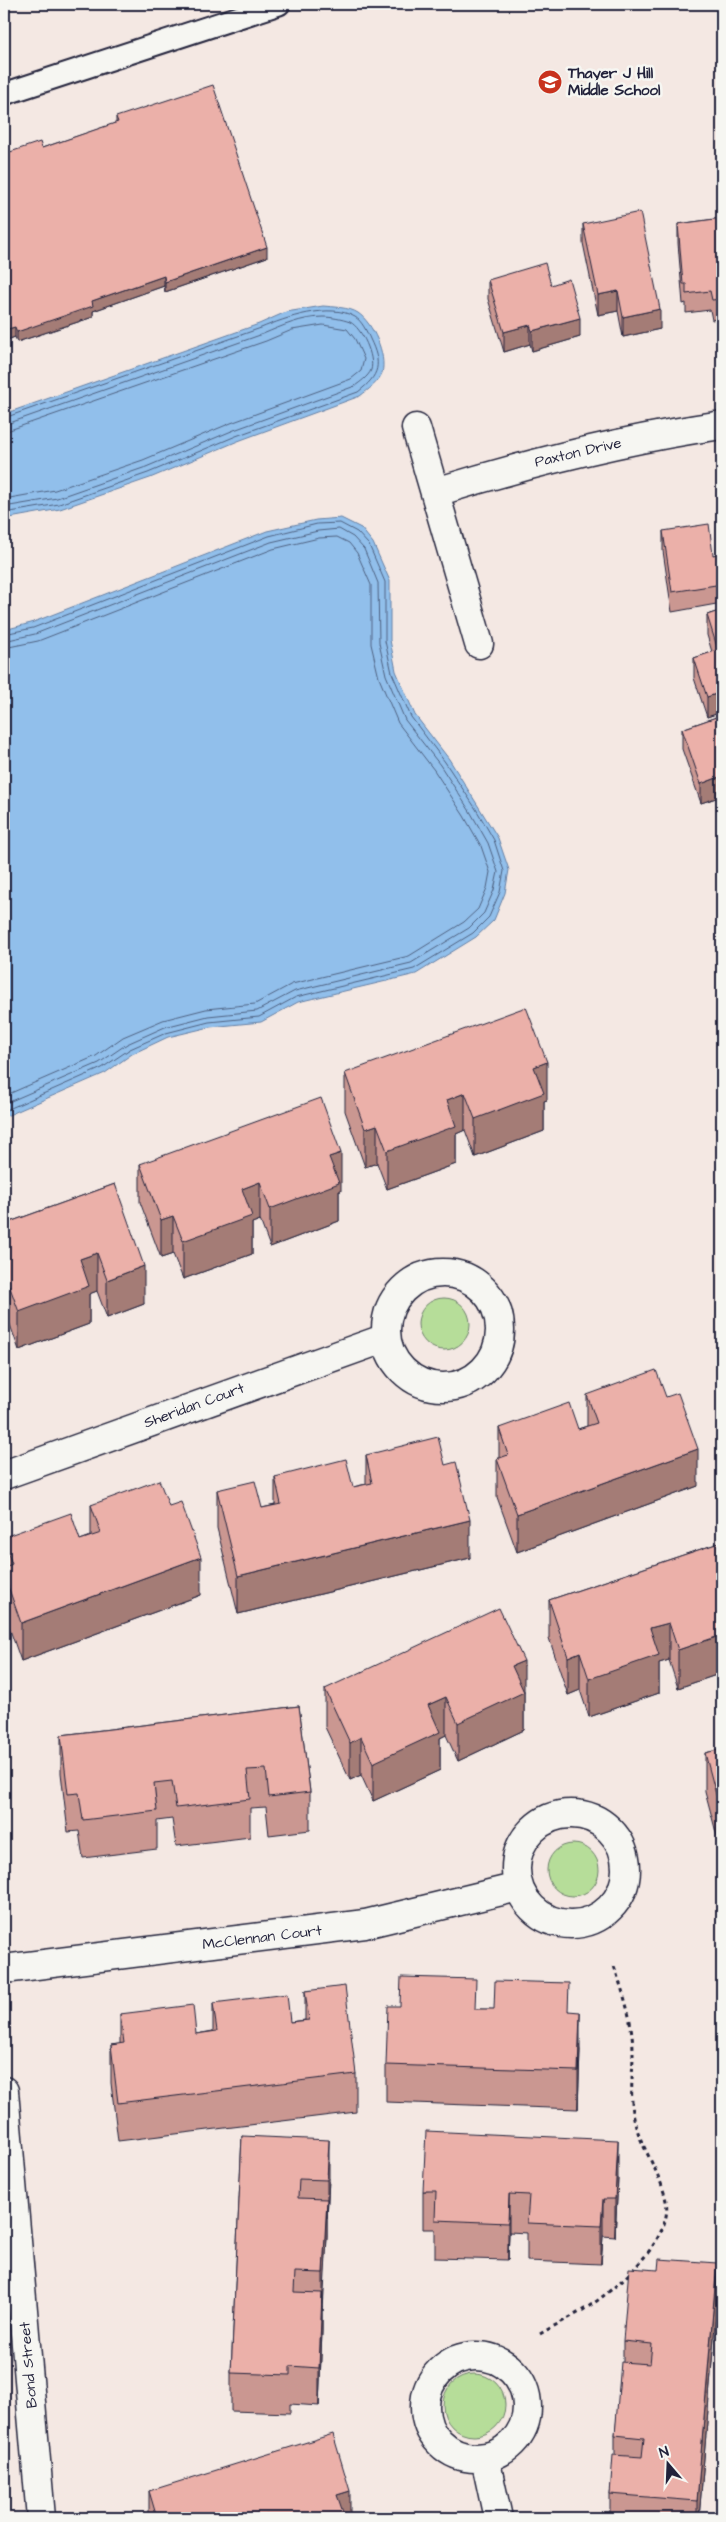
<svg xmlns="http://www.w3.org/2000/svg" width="726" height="2522" font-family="'Architects Daughter',sans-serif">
<rect width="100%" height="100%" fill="#f4e8e3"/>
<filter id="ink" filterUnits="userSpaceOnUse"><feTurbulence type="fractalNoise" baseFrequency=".02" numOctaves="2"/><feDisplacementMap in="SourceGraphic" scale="10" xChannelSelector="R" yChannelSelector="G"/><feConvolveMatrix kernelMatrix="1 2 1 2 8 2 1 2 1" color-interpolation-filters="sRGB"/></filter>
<g filter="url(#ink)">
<path fill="#b6dd99" stroke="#6c806a" d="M418 1324a26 26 0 1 1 52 0a26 26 0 1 1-52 0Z
M547 1870a26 26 0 1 1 52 0a26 26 0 1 1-52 0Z
M443 2405a31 31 0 1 1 62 0a31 31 0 1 1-62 0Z"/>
<path fill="#91bfeb" stroke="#6580a5" d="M323,306C333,307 349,307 358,313C373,323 387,355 382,373C378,383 369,389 360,396L238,441L150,478L60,509L4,519V414L259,324L286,312Z
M341,518L361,528L373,543L390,581V640L396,671L415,715L449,759L498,838L509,870L505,893L494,920L476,937L416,974L298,1002L261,1022L210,1027L168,1037L132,1054L105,1073L4,1117V630L31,623L267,531L316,520Z"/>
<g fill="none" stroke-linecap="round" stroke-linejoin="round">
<path stroke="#4e6181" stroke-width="1" d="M4,418L261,328C285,318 330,302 355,317C362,321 367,332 370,339C382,364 380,375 358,392L236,436L148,473L59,504L4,513
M4,425L263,334C282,326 302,317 323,317C330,317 342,319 350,322C362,328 375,357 371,370C368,377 360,382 355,386L234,430L146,467L57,498L4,507
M4,432L266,341L292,330L323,325L347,329L355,339L364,359L361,371L351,379L231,423L143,460L55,490L4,499
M4,634L33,628L269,536L317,524L340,523L357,532L369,545L385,582V641L392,673L411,717L445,762L476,809L494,840L504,871L500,892L489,917L473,933L414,969L296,997L259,1017L209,1022L166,1033L130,1049L102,1068L4,1111
M4,641L35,634L271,542L318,531L339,529L353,537L364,549L378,583L379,643L386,675L405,720L440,765L471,813L488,843L498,872L494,890L484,913L469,928L411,963L295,991L257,1011L208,1016L165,1027L127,1044L99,1063L4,1104
M4,648L38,641L273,549L319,538L337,537L349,543L357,553L371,585V644L379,678L398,723L434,770L464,816L481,846L490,872L487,888L478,909L464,922L409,956L292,984L255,1004L206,1009L163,1020L123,1037L96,1056L4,1096"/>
<defs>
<path id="service" d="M4,94L279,4"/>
<path id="minor" d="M416,428L479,644
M436,492C530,463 624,439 722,425
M386 1330a57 57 0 1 1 114 0a57 57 0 1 1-114 0Z
M4,1475L386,1338
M516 1869a55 55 0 1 1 110 0a55 55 0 1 1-110 0Z
M4,1969L365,1924L518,1887
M4,2091L41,2518
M425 2407a51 51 0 1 1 102 0a51 51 0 1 1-102 0Z
M485,2458L498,2518"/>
</defs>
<use href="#service" stroke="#22223b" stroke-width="25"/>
<use href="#minor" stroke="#22223b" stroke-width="31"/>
<path stroke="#22223b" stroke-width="3" stroke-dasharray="4 4" stroke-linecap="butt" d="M540,2334C560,2322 583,2312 602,2297C627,2278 673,2236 666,2201C660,2169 637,2144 633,2112C630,2091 633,2072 633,2052C633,2021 623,1992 613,1963"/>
<use href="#service" stroke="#f6f6f2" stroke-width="21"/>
<use href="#minor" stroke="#f6f6f2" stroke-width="28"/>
</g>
<path fill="#ca9791" stroke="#22223b" d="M116,117L267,257L165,292L164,286L93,311V317L17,342L15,337L4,341V154L42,148L116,123Z
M722,218V318L712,320L710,310L686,313V303L683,304L678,243V224Z
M583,224L660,329L623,337L618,311L598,315L583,243Z
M488,280L551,285L580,337L532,351L530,344L504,352L488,299Z
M663,531L713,555L722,553V603L672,612L663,551Z
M722,610V712L707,717L694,678V658L712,652L707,635V615Z
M722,715V796L701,803L682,749V729Z
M345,1073L547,1100L544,1101V1131L475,1157L465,1130L456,1134V1164L387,1189L377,1163L365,1167L345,1111Z
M140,1164L341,1191H339V1221L270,1247L260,1220L252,1223V1254L183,1279L173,1254L161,1258L140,1202Z
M115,1184L144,1304L107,1318L97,1291L89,1294V1324L19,1350L9,1322L4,1324V1224Z
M587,1395L698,1486L517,1552L497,1497V1459L499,1458V1428L578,1429L587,1426Z
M366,1455L445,1465L470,1558L238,1614L217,1528V1490L262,1508L275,1505V1477L353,1487L366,1484Z
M91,1505L169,1506L201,1595L21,1661L4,1613V1537L80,1540L91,1536Z
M722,1542V1673L678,1688L669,1660L659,1663V1693L589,1717L580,1690L568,1695L549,1638V1600Z
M325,1689L524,1690V1730L458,1761L446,1735L440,1738V1770L373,1801L361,1775L350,1780L325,1727Z
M299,1706L310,1792V1830L269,1835L266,1807L250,1808V1837L176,1846L172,1819L157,1821V1849L83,1858L79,1831L68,1832L61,1773V1735Z
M722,1749V1855L705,1791V1753Z
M305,1991L356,2074V2112L118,2141L111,2083V2045L120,2044V2014L196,2034L213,2031V2003L290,2022L305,2020Z
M476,2009L569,2011L580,2050L578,2109L386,2102V2065Z
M242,2136L329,2178L327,2218V2237L322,2311V2331L319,2406L290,2404V2413L231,2411V2373Z
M618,2178L615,2237L603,2236L601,2264L527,2261V2233L509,2232L508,2260L435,2258V2229H423V2191Z
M717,2301L699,2518H610V2494L615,2455V2435L623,2362V2341Z
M149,2491L350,2518H149Z"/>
<path fill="#a47b76" stroke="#22223b" d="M267,247V257L165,292V282Z
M164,276V286L93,311V317L17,342V332L92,301Z
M618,291V311L598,315V295Z
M660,309V329L623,337V317Z
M580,318V337L532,351V331Z
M530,325V344L504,352V332Z
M15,327V337L4,341V330Z
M722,692V712L707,717V697Z
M722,776V796L701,803V784Z
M547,1062V1100L544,1101V1131L475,1157V1119L534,1067Z
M465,1093V1130L456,1134V1164L387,1189V1151L447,1100Z
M377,1125V1163L365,1167V1129Z
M341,1153V1191H339V1221L270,1247V1209L329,1157Z
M260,1182V1220L252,1223V1254L183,1279V1241L242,1189Z
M173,1216V1254L161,1258V1220Z
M97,1253V1291L89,1294V1324L19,1350V1312L80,1259Z
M144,1266V1304L107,1318V1280Z
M9,1285V1322L4,1324V1286Z
M698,1449V1486L517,1552V1514Z
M470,1520V1558L238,1614V1576Z
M201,1557V1595L21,1661V1623Z
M669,1623V1660L659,1663V1693L589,1717V1679L650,1628Z
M722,1635V1673L678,1688V1650Z
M580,1652V1690L568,1695V1657Z
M524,1661V1730L458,1761V1723L512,1666Z
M446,1697V1735L440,1738V1770L373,1801V1763L428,1705Z
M361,1737V1775L350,1780V1743Z
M580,2012V2050L578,2109V2071Z
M329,2140V2178L327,2218V2180Z
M618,2140V2178L615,2237V2199Z
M509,2194V2232L508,2260V2223Z
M327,2199V2237L323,2311V2273Z
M603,2199V2236L601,2264V2226Z
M717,2263V2301L699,2518H697V2501Z
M322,2293V2331L319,2406V2368Z
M350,2491V2518H337V2495Z
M267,2515V2518H259Z"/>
<path fill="#ebb0a9" stroke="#22223b" d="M213,85L267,247L165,282L164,276L92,301L93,306L17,332L15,327L4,330V154L40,142L42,148L118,122L116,117Z
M640,212L660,309L623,317L618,291L598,295L583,224Z
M722,218V299L712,300L710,291L686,294V284H683L678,224Z
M545,263L551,285L569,279L580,318L532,331L530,325L504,332L488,280Z
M709,524L713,555L722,553V584L672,592L663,531Z
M722,610V692L707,697L694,658L718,650L707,615Z
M722,715V776L701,784L682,729Z
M526,1007L547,1062L534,1067L544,1093L475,1119L465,1093L447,1100L456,1126L387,1151L377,1125L365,1129L345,1073Z
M321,1098L341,1153L329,1157L339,1183L270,1209L260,1182L242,1189L252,1216L183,1241L173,1216L161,1220L140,1164Z
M115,1184L144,1266L107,1280L97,1253L80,1259L89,1286L19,1312L9,1285L4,1286V1224Z
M656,1370L666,1397L678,1393L698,1449L517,1514L497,1459L508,1455L499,1428L569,1403L578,1429L597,1423L587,1395Z
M438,1437L445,1465L456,1462L470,1520L238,1576L217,1490L255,1481L262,1508L281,1504L275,1477L346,1459L353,1487L372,1483L366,1455Z
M159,1480L169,1506L181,1502L201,1557L21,1623L4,1575V1568L12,1564L4,1543V1537L71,1513L80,1540L101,1533L91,1505Z
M722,1542V1635L678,1650L669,1623L650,1628L659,1655L589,1679L580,1652L568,1657L549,1600Z
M499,1608L524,1661L512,1666L524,1692L458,1723L446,1697L428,1705L440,1732L373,1763L361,1737L350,1743L325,1689Z
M299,1706L310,1792L269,1797L266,1769L247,1770L250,1799L176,1808L172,1781L154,1783L157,1811L83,1820L79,1793L68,1794L61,1735Z
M722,1749V1817L705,1753Z
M401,1977L476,1979L475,2009H494L495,1981L569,1983L568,2011L580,2012L578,2071L386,2065L388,2006H400Z
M345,1986L356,2074L118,2103L111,2045L124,2043L120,2014L193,2005L196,2034L217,2031L213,2003L287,1994L290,2022L309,2020L305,1991Z
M426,2131L618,2140L615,2199H603L601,2226L527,2223L529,2195L509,2194L508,2223L435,2220L436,2191H423Z
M242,2136L329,2140L327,2180L299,2179L298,2198L327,2199L323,2273L295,2272L294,2292L322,2293L319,2368L290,2366V2375L231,2373Z
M659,2259L717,2263L697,2501L610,2494L613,2455L642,2457L644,2438L615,2435L621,2362L650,2364L652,2344L623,2341L629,2268L658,2270Z
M333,2434L350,2491L337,2495L345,2518H268L267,2515L259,2518H157L149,2491Z"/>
</g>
<defs>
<symbol id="school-disc" viewBox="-11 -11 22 22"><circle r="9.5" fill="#c8321e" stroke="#f6f6f2"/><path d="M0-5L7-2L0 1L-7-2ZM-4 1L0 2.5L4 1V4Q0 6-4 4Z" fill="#fff"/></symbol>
</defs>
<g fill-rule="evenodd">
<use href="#school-disc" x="536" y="68" width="28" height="28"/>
</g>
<g text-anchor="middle" stroke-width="5" stroke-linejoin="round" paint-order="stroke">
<g font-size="15" font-weight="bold" fill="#22223b" stroke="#f6f6f2" text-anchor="start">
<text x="568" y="78">Thayer J Hill<tspan x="568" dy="17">Middle School</tspan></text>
</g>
<g font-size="15" fill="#22223b" stroke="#f6f6f2">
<text transform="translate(578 452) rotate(-13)" y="5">Paxton Drive</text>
<text transform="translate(194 1405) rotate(-20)" y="5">Sheridan Court</text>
<text transform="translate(262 1937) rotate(-7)" y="5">McClennan Court</text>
<text transform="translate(28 2365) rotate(-95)" y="5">Bond Street</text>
</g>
</g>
<rect width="726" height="2522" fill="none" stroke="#f6f6f2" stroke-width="20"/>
<rect x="10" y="10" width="706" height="2502" fill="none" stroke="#22223b" stroke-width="2" filter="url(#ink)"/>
<g transform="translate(668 2464) rotate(341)" stroke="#f6f6f2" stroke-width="4" paint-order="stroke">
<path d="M0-4L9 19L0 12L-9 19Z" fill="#22223b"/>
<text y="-8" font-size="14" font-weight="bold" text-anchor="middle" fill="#22223b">N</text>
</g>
</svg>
